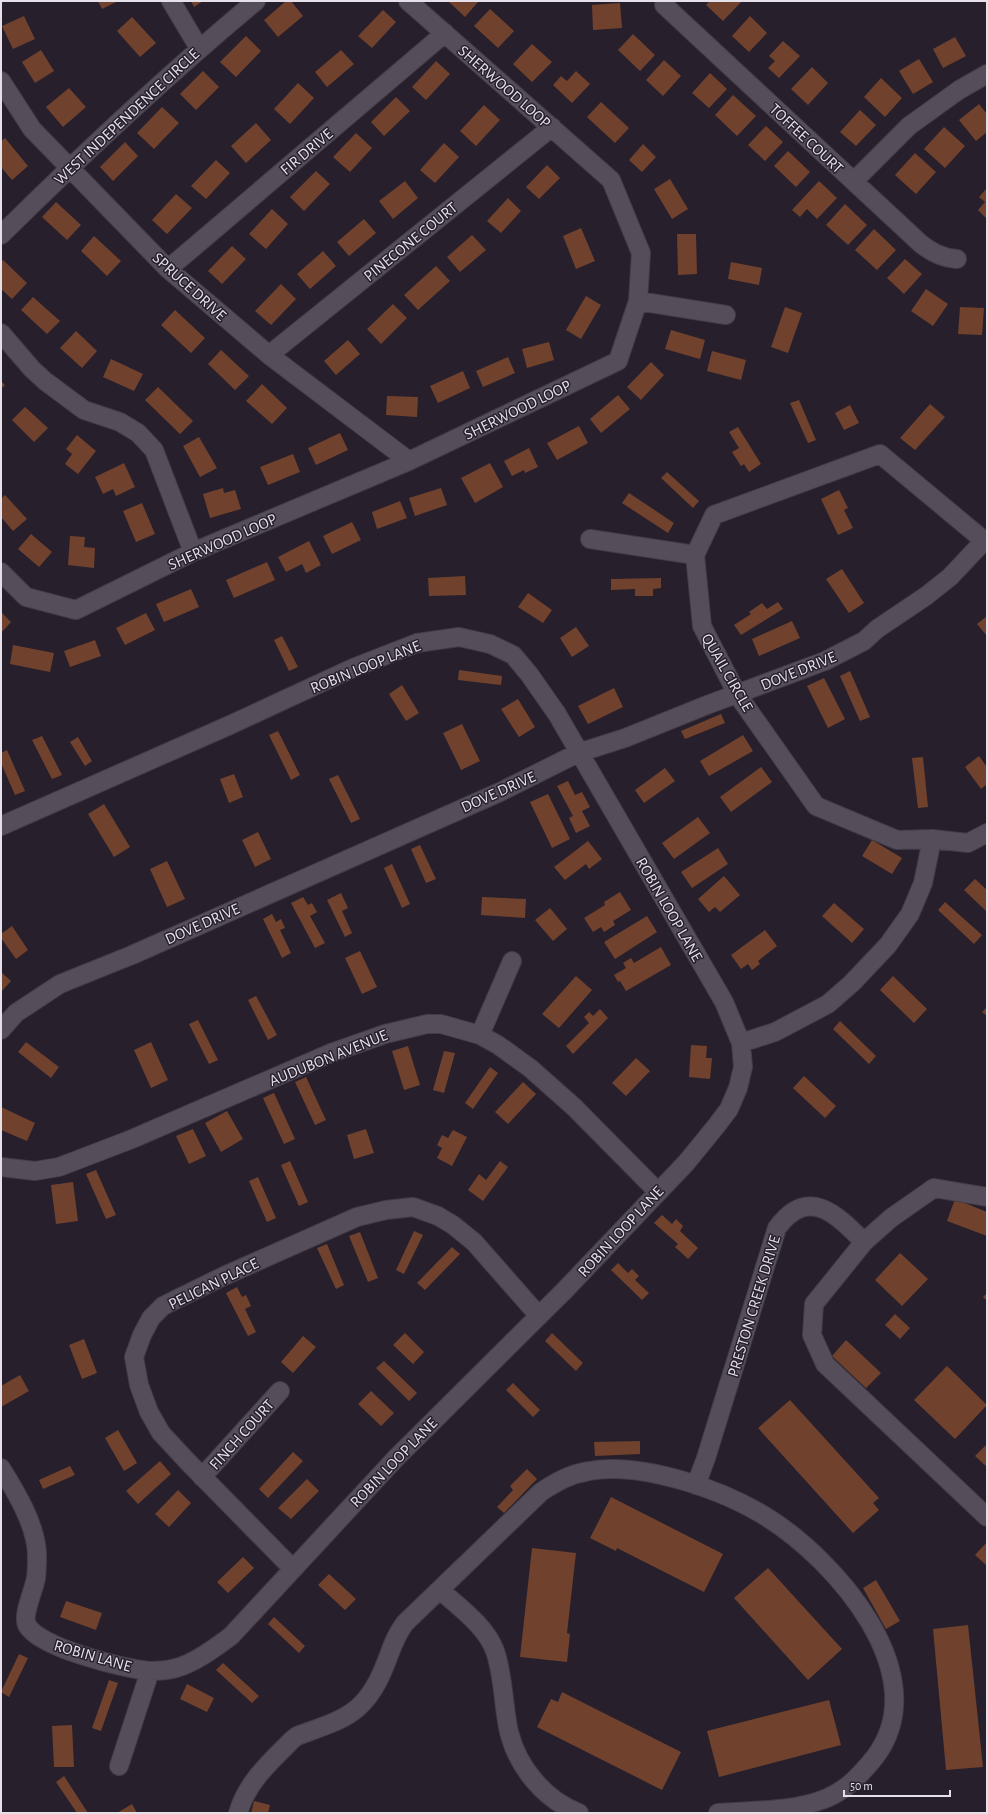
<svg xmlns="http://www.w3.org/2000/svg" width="988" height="1814" font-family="'Alegreya Sans',sans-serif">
<rect width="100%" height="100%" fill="#271f2c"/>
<path fill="#70422d" d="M98,1H118L102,9Z
M191,1H203L194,7Z
M286,1H291L303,16L278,37L264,20Z
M448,1H477L478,2L465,17Z
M710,1H742L723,21L706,5Z
M620,3L622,28L593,30L592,5Z
M490,9L514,31L498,48L474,26Z
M383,10L396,22L372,48L358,36Z
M24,16L35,39L13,49L2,26Z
M750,16L767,33L749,52L732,36Z
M132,17L156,43L140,57L117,31Z
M633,34L655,55L640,71L618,50Z
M246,36L261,51L236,77L220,62Z
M955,37L966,56L943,68L933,49Z
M783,41L800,56L779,78L768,68L775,61L769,56Z
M532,44L552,62L532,82L513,64Z
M41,50L54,71L35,83L22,62Z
M341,50L354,64L327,87L315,72Z
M919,59L933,82L913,94L899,71Z
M664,60L681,76L663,96L646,80Z
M436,61L450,74L426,100L412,87Z
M812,67L828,83L808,105L791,89Z
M203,71L219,87L196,110L180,94Z
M576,71L590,84L572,103L553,85L561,76L567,81Z
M710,73L727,89L709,108L692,93Z
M881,78L902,98L885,117L864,97Z
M298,83L314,98L290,124L274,109Z
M69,88L86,107L63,127L46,107Z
M733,95L756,116L737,136L715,115Z
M396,97L410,111L384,136L371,122Z
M601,102L629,128L615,143L587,117Z
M979,104L987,114V132L976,141L959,120Z
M484,105L500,120L476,146L460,131Z
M162,107L179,123L154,149L137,133Z
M860,110L876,125L856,146L840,132Z
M256,123L271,140L246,163L231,146Z
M766,126L783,142L765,161L748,145Z
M944,127L965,146L945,168L924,149Z
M356,133L372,148L350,172L333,157Z
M5,138L28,166L12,180L1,167V141Z
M125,142L138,156L113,181L100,167Z
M444,143L459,157L435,183L420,170Z
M643,144L656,157L642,172L629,160Z
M788,151L810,172L796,187L774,166Z
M915,153L936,172L916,194L895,175Z
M216,160L230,173L206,199L191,186Z
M547,165L560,178L539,199L526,187Z
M316,171L330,184L304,211L290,197Z
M670,179L688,209L672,219L654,189Z
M405,181L418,198L393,219L379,201Z
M819,181L837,198L817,219L807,209L800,217L792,210Z
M987,188V219L978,210L985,202L979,197Z
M176,194L192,208L167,234L152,220Z
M508,198L521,211L501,233L487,221Z
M56,202L81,225L67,240L42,217Z
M845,204L867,225L848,245L826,225Z
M272,209L288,224L266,249L249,234Z
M364,219L376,233L349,256L337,242Z
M581,228L595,261L576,269L563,236Z
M874,229L896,250L877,270L855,250Z
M677,234H696L697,274L678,275Z
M472,235L486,250L460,272L447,257Z
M94,236L121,261L107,276L81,251Z
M232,246L246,259L222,284L208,271Z
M323,251L336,266L310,289L297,274Z
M905,259L922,274L904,294L887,278Z
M3,260L27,283L12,299L1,289V262Z
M731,262L762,268L759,285L728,279Z
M436,266L450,281L418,310L404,295Z
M281,284L296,299L271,325L255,311Z
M926,289L948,304L933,326L911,311Z
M586,296L601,305L581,339L566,330Z
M33,297L60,321L47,334L21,310Z
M393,304L407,318L381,344L367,329Z
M785,307L802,313L788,353L771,347Z
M960,307L984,308L982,335L958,334Z
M175,310L205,338L191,353L161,325Z
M671,330L705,340L700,359L665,349Z
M76,331L97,351L82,368L60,348Z
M348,340L360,354L336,375L324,361Z
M549,342L554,360L527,368L522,349Z
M221,350L249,376L235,390L208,364Z
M712,351L746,360L741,380L707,371Z
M508,357L515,373L483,387L476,371Z
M111,359L143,374L134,391L103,377Z
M651,362L664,375L641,400L627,387Z
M463,371L470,388L438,403L430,386Z
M1,381L5,385L1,389Z
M262,384L287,408L272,424L246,401Z
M158,387L193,421L180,434L145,400Z
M618,395L630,409L601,433L590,419Z
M387,396L418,397L417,417L386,415Z
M799,400L816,440L808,443L790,403Z
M930,404L945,417L915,450L900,438Z
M850,405L859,423L844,430L835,413Z
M25,407L48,428L34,442L12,420Z
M579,426L588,443L557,460L547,443Z
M738,427L761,464L749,472L744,464L741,466L732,452L739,448L729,432Z
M340,433L348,450L316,465L308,448Z
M77,435L96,451L78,474L65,464L72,454L66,449Z
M199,437L217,468L200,477L183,446Z
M529,448L538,467L525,473L524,470L512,476L504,461Z
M293,454L300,472L268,485L260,467Z
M124,463L135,487L116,496L113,489L103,494L95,477Z
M490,463L503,487L475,503L461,478Z
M667,472L699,501L693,508L661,478Z
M223,488L224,493L235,490L241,509L210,518L203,494Z
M441,488L447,505L415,516L409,498Z
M839,490L848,508L844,510L853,528L838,535L821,499Z
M629,493L674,523L668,533L622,503Z
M5,495L27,519L13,531L1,517V499Z
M400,501L407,518L377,529L372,512Z
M142,503L155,534L136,542L123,511Z
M352,522L361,540L332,554L323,536Z
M31,534L52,552L39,567L18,549Z
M70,536L85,537L84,547L95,548L94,568L68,565Z
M309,541L321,565L306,573L302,564L286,572L278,557Z
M267,562L275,580L234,598L226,580Z
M842,569L864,603L849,613L826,579Z
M465,576L466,595L429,596L428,578Z
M661,578V588L653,589V596H635V589L611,590V579Z
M191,589L199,607L164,622L156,604Z
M528,593L552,610L543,623L518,607Z
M778,602L783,609L741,635L734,625L751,614L749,612L762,603L767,609Z
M1,612L11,622L1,633Z
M146,613L155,630L125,645L116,628Z
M987,616V636L977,624Z
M792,621L800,638L759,656L752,639Z
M576,627L589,646L572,657L560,638Z
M282,636L298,667L289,671L274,640Z
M95,640L101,656L70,667L64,651Z
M13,645L54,653L50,672L10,664Z
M459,670L502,676L501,685L458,680Z
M850,671L870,717L860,721L840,676Z
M824,678L845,719L828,728L807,686Z
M402,685L419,713L406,721L389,694Z
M614,688L623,707L588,724L578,706Z
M518,699L535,727L519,737L501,709Z
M721,714L725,723L685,739L681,731Z
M462,724L480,761L461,770L443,733Z
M278,731L300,775L291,780L269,735Z
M743,735L753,751L709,776L700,761Z
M42,736L62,775L52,779L32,740Z
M78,737L92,761L85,766L70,742Z
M7,750L25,791L15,795L1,763V753Z
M979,756L987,767V784L981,789L965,767Z
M923,757L928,807L918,808L912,758Z
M761,767L772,782L731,812L720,797Z
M665,768L675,781L644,803L635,790Z
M234,774L243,797L229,803L220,779Z
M338,775L360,819L351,823L329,779Z
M568,781L575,795L582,792L590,807L582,811L590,826L576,833L569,818L573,816L557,786Z
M548,794L570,839L552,848L530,802Z
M104,804L130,847L114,857L88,814Z
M698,817L710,833L674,859L662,843Z
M258,832L271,859L255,867L242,840Z
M872,840L902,858L892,874L862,856Z
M588,841L602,859L589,869L586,864L565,880L554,867Z
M420,845L436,879L426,883L411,849Z
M718,848L728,864L692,888L681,872Z
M167,861L185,899L167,907L150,869Z
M392,864L410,904L402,908L384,868Z
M724,876L740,895L720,912L715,907L709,912L698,899Z
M975,879L987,890V912L964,890Z
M620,892L631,910L613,921L615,925L604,932L601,927L593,932L584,918L605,905L604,902Z
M341,893L348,908L342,911L352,933L345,937L327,900Z
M303,897L308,905L312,903L317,912L310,916L325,943L315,948L291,903Z
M482,897L526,899L525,918L481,915Z
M945,902L982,935L974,944L938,910Z
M834,903L864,929L852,943L822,916Z
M550,908L567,929L553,941L535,920Z
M272,914L276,922L281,919L285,928L280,930L291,953L282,958L263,919Z
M647,916L657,932L615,959L604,942Z
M12,926L28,950L16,959L1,938V934Z
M765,930L777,946L758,961L760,964L752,970L748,964L741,969L731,955Z
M661,947L671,965L626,991L620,981L618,982L614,975L626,968L623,963L631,958L634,963Z
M360,951L377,987L362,994L345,958Z
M1,972L11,981L1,992Z
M576,976L592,990L559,1028L542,1014Z
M893,976L927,1009L914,1023L880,990Z
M256,996L277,1035L268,1040L248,1000Z
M987,1007V1016L982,1012Z
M600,1009L608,1018L573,1054L566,1046L589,1023L584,1017L589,1012L593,1016Z
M198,1020L218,1060L209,1064L189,1024Z
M840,1021L876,1056L869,1064L833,1029Z
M26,1042L59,1067L51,1078L18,1052Z
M151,1042L168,1080L151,1088L134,1050Z
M691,1045L707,1046L706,1058H712L710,1079L689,1077Z
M408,1046L420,1085L404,1090L392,1051Z
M444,1051L455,1053L444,1093L433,1090Z
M636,1058L650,1071L626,1096L612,1083Z
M490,1067L498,1073L473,1109L465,1103Z
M804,1076L836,1106L825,1118L793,1088Z
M306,1077L326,1120L315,1125L295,1082Z
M523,1082L536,1094L508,1124L495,1112Z
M274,1093L295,1139L284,1144L263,1098Z
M1,1107L35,1123L27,1141L1,1130Z
M227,1111L243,1139L221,1152L205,1123Z
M193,1129L206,1156L189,1164L176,1136Z
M366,1129L374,1153L354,1159L347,1135Z
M453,1130L467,1137L452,1166L437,1158L442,1148L437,1145L442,1135L448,1138Z
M290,1161L308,1202L299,1206L281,1165Z
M500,1161L508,1167L483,1201L468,1190L479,1174L486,1180Z
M96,1170L116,1215L106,1219L86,1174Z
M258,1177L276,1218L267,1222L249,1181Z
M73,1182L78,1221L56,1224L51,1185Z
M955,1199L987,1212V1236L947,1221Z
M662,1215L672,1224L676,1219L683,1226L680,1231L698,1248L688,1259L675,1247L678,1244L654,1223Z
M414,1231L423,1235L404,1274L396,1270Z
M360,1232L378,1278L368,1282L349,1236Z
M327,1244L344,1285L336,1289L317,1248Z
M452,1247L460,1254L425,1290L417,1283Z
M900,1253L928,1279L902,1306L875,1280Z
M618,1263L628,1273L632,1269L639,1276L635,1280L649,1293L642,1300L611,1270Z
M237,1287L242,1297L246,1295L251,1306L245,1309L256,1332L248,1336L226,1293Z
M987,1293V1301L983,1297Z
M895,1314L910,1328L900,1339L885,1325Z
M405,1333L424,1352L413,1364L393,1345Z
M552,1333L583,1363L576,1371L545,1341Z
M303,1336L316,1347L293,1373L281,1362Z
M84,1339L97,1373L82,1379L69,1345Z
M846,1340L881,1373L866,1388L832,1356Z
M384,1361L417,1393L409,1401L376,1368Z
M947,1366L987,1405L955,1439L914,1400Z
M20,1375L29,1391L1,1407V1386Z
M513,1383L540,1410L533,1417L506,1390Z
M371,1391L394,1413L381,1426L358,1404Z
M790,1400L879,1498L873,1503L879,1510L853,1533L758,1428Z
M118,1430L137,1463L124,1471L105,1438Z
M640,1441V1454L595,1456L594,1442Z
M987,1444V1467L975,1456Z
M293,1452L303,1461L268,1498L259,1489Z
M160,1461L171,1474L138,1504L126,1491Z
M70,1466L75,1475L43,1489L39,1480Z
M527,1469L537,1479L504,1513L497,1507L513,1490L510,1486Z
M307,1479L319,1491L291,1519L278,1508Z
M178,1490L191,1503L169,1527L155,1514Z
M611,1497L723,1554L704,1592L617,1548L616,1551L590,1538Z
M987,1542V1566L975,1555Z
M532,1548L576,1553L567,1633L570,1634L567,1662L520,1657Z
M243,1557L254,1568L228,1593L217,1582Z
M768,1568L842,1649L808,1680L734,1598Z
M329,1574L356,1599L345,1610L318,1585Z
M876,1580L900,1621L886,1629L863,1588Z
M66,1601L102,1613L96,1630L60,1617Z
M274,1617L305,1646L299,1653L268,1624Z
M968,1625L983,1767L946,1770L933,1629Z
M19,1654L28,1658L9,1697L1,1692Z
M223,1663L259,1696L252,1703L216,1670Z
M109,1680L118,1683L101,1731L92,1728Z
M187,1684L214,1698L207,1712L180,1699Z
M562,1692L681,1752L662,1790L537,1727L551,1699L558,1702Z
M829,1700L841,1745L719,1777L707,1731Z
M72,1725L74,1767H54L52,1726Z
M64,1776L88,1813H77L56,1782Z
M254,1801L270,1805L268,1813H251Z
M132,1804L137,1813H117Z"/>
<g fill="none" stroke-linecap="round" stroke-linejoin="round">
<defs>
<path id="minor" d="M171,1L199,48
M664,5L921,244C932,252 942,258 957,259
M1,81L32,129L168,269L269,355L409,461
M854,181L909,126L959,90L987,74
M1,235C83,154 167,75 256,1
M168,269L445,33
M638,301L726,315
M1,333L32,369L45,381L84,410L120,422L138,433L154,450L193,552
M269,355L552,127
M590,539L695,555
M987,543L880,454L714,515L695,555L702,626L737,694L816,806L897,840L932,839L968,843L987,833
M1,572L26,597L76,610L193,552L409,461L618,361L638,301L641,253L611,180L408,1
M1,826L230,725L353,668L417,643L459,637L490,644L513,655L529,674L557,714L724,1002L741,1043L743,1067L738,1088L729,1109L717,1125L686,1163L564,1291L395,1459L231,1636C216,1647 195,1663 176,1668C169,1670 157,1671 149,1671C123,1668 39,1648 27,1625C22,1615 34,1590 36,1578C37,1570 37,1562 37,1554C36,1525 16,1492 1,1468
M1,1030L16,1013L60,984L132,955L500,792L578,753L625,738L707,705L825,661L864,641L877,629L926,596L950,577L984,541
M480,1035L512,961
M741,1043L775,1032L828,1004L852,983L888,945L910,914L923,883L932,839
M1,1167L35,1171L59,1167L132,1139L331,1053L385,1034L427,1024H441L480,1035L498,1045L530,1068L574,1107L658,1192
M987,1197L934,1188L891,1218L864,1242L814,1304L812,1335L825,1364L987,1517
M202,1477L280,1391
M696,1485L706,1458L777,1228C809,1185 837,1215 864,1242
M293,1569L187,1461L161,1433L149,1412L139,1385L134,1357L142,1335L151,1318L163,1306L181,1297L224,1276L357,1217L386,1210L413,1207L438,1216L453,1225L474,1242L539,1316
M440,1590C459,1607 486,1626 495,1651C504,1677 503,1706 509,1732C518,1768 545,1800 579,1813
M119,1766L150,1671
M238,1813C247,1782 270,1762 292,1740L297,1736C340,1720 364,1716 383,1670C391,1652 393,1639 405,1623L541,1492C556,1482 570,1474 589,1471C641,1461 724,1490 768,1518C835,1560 937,1675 875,1757C862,1773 847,1790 827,1798C794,1812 754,1810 718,1813"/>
</defs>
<use href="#minor" stroke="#433d47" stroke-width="20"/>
<use href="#minor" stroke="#564d5b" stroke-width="18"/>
</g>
<g text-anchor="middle" stroke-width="3" stroke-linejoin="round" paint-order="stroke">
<g font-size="16" fill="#e5e0e9" stroke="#271f2c">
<text transform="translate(505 86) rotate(41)" y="6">SHERWOOD LOOP</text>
<text transform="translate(126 116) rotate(-43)" y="6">WEST INDEPENDENCE CIRCLE</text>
<text transform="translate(807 138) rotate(43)" y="6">TOFFEE COURT</text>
<text transform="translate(306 151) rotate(-40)" y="6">FIR DRIVE</text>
<text transform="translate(410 241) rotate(-39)" y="6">PINECONE COURT</text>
<text transform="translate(190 286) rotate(42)" y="6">SPRUCE DRIVE</text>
<text transform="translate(517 409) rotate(-26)" y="6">SHERWOOD LOOP</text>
<text transform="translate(222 541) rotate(-24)" y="6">SHERWOOD LOOP</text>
<text transform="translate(365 666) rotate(-22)" y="6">ROBIN LOOP LANE</text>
<text transform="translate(798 670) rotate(-22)" y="6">DOVE DRIVE</text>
<text transform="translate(728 672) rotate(60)" y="6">QUAIL CIRCLE</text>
<text transform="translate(498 791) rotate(-24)" y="6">DOVE DRIVE</text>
<text transform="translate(670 909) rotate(60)" y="6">ROBIN LOOP LANE</text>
<text transform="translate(202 923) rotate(-24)" y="6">DOVE DRIVE</text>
<text transform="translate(328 1057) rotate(-22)" y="6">AUDUBON AVENUE</text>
<text transform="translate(620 1231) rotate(-47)" y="6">ROBIN LOOP LANE</text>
<text transform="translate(213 1283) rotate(-26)" y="6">PELICAN PLACE</text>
<text transform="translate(753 1306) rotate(-73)" y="6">PRESTON CREEK DRIVE</text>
<text transform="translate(241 1434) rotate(-48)" y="6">FINCH COURT</text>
<text transform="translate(393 1462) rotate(-46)" y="6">ROBIN LOOP LANE</text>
<text transform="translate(93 1655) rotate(16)" y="6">ROBIN LANE</text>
</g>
</g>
<rect width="988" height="1814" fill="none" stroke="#e5e0e9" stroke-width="4"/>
<path d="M844 1790v6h106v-6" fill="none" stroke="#e5e0e9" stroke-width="2"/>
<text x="850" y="1790" font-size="12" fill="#e5e0e9" stroke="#271f2c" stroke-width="3" paint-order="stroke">50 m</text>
</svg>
